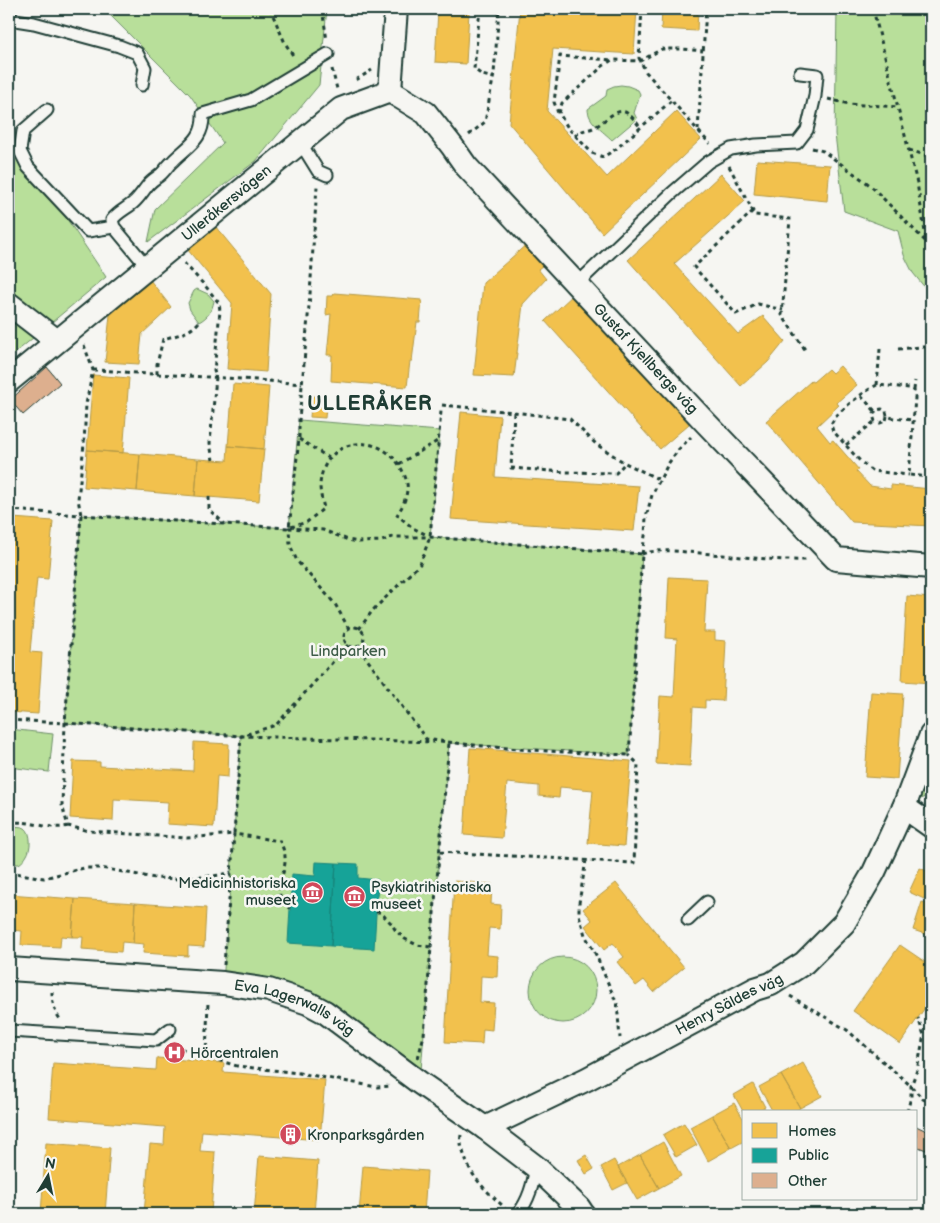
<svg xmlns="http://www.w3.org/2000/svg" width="940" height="1223" font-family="'Balsamiq Sans',sans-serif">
<rect width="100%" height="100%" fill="#f6f6f2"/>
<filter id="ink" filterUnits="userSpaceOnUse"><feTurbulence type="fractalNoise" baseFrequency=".02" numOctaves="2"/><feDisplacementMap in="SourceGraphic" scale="10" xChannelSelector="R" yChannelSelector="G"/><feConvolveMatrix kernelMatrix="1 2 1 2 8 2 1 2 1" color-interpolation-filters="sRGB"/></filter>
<g filter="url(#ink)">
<path fill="#b8df9a" stroke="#6c8e67" d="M104,9H327L319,85L256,161L148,242L155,209L223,143L190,95Z
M837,9H931V295L913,273L904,255L898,231L844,211L835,134Z
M621,85L628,86L638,90L640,94L634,113L637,119L612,140C603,131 588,122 588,109L606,96L607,89L614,86Z
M9,133L106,277L9,358Z
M197,289L208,294L214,301C212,311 208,317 199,322L190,310L188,303L194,291Z
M299,420L440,431L430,537L642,554L629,755L449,743L431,947L420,1083L325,1012L223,983L241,736L65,723L81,515L289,528Z
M9,729L53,734L49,772L9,767Z
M931,735V794L904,807Z
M9,827C13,826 21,826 25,828C32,833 31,849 27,855C25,859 22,862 19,864H9Z
M530 990a33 33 0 1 1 66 0a33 33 0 1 1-66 0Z"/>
<path fill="#f2c14e" stroke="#b39946" d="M520,9H637L634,54L553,49L547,111L607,177L676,111L701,139L602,233L509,123Z
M662,9H698L697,31L661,29Z
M438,10L469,12L466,64L435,62Z
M757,160L830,165L827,201L754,194Z
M721,174L745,201L674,264L738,334L763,316L785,341L768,362L741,386L628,260Z
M215,226L271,294L266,372L227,369L232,303L187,249Z
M528,243L546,263L538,269L546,279L523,304L514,377L474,375L483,283Z
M150,280L171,307L142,334L139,364L105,362L110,315Z
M334,293L422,300L420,322H417L412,361H410L407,387L331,381L332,355H327L331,314L326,315L327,296H333Z
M574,294L689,424L660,449L545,321Z
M840,366L857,385L836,403L839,405L817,426L830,442L833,440L859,470L856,471L870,486L891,489V485L931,489V526L852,522L766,421L811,381L813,382L828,369L832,373Z
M93,375L129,378L123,453L87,450Z
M233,384L269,387L264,449L228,446Z
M312,396L327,397L325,418L310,417Z
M461,412L500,416L495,477L639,486L634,531L451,519Z
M228,446L264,449L259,501L195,496L198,459L227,461Z
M87,450L140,454L137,491L84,487Z
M140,454L198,459L195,496L137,491Z
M13,518L53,521L48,579L37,578L30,652L42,653L38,714L9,712V564L10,565Z
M669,577L707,579L704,632H715V640L726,641L723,701L705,700V708L693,707L690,766L656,764L660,696L674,697L677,639L666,638Z
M907,596L931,598V683L902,681Z
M871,692L903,694L897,779L865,777Z
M194,742L229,744L228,777L217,776L214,827L167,824L168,802L114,799L113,821L70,818L73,761L100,762V766L193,771Z
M470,748L631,761L624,846L588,843L593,790L560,787L559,798L539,796V786L507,783L502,838L464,835Z
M920,868L931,873V882L924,899L909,892Z
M454,881L492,884L491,904L501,905L500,929L489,928L487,955L498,956L497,977L481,976L480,1002L494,1003L492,1030L483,1029L482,1044L445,1042Z
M616,883L684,967L654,992L644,980L636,986L617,962L624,957L613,943L604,950L585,926L592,920L583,909Z
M9,894L75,899L72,937L61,936L60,947L21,945L22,931L9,930Z
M75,899L135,903L133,943L122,942L121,952L82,949L83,937H72Z
M922,902L931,905V936L913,930Z
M135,903L206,908L204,947L188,946V956L143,953L144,944L133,943Z
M900,945L931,966V999L900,1044L853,1011Z
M157,1058L224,1063L223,1072L325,1080L320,1140L202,1131L200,1151L215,1152L211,1214H144L150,1144L164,1145L165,1127L49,1118L53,1063L156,1070Z
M803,1063L822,1096L800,1108L781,1075Z
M781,1075L800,1108L794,1112H773L759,1087Z
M753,1084L765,1107L756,1112H744V1113L734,1095Z
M734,1103L744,1120V1141L731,1148L712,1115Z
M712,1115L731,1148L708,1161L690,1127Z
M684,1123L697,1145L676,1157L663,1135Z
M663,1142L681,1176L659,1188L640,1155Z
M46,1143L110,1148L105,1214H41Z
M586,1155L594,1169L586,1174L578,1160Z
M640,1155L659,1188L637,1200L618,1167Z
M259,1156L318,1161L314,1214H254Z
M614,1160L627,1183L613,1190L601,1167Z
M363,1166L427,1171L424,1214H359Z"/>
<path fill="#17a398" stroke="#19847a" d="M316,862L336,863L331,946L288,943L292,874L315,876Z
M336,863L358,864V878L378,880L374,949L331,946Z"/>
<path fill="#ddaf8e" stroke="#1f3d34" d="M47,367L60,383L23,415L10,400Z
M916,1126L931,1133V1152L916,1146Z"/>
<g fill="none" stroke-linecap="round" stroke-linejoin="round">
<defs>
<path id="lane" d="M9,19L34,23L119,46L137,53L145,68L142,85
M47,110L23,131L20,151L28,167L88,231L114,227L148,268
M300,142L318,171L327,175
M114,227L112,220C118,212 126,209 133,203C139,198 143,191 148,185C151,181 156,178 160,175C165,171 168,165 173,161C189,145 204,139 203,114L251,100L328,54
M577,284L671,194L708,162L731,149L756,145L797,143L807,130L815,96L817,75L800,73
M688,920L707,902
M9,1031L156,1040L170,1029
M518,1214C529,1200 533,1184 536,1167"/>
<g id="street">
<path id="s1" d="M390,91L426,113L452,146L466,166L706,423L836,559L931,567"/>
<path d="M9,304L57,341"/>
<path id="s2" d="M9,381L341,109L390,91L396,9"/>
<path d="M904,807L931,826"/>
<path id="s3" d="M9,969L223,983L269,990L308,1003L325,1012L420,1083L485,1128L536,1167L579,1208L583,1214"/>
<path id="s4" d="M485,1128L587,1079L755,989L771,984L804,963L844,923L874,872L904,807L931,735"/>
</g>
</defs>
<use href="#lane" stroke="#1f3d34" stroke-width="15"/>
<use href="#street" stroke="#1f3d34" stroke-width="26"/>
<path stroke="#1f3d34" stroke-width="3" stroke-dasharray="4 4" stroke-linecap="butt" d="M269,9L271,11L285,43L294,57
M322,9L327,40
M480,9L474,69L482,75L494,78
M642,9L639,58L646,72L710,144
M873,9L917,183L927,244L931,259
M332,69L337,89
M356,80L372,70
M828,99L849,104L898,107
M671,101L616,149L603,157L592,153L568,128L559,113L562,103L603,66L612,60L640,61L662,49H682L703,51
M558,113L554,102L560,56L612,60
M698,130L706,9
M469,135L485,122L494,74L499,9
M575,136C583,129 585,131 593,128C603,124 616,106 627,113C632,116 637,123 640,127
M812,148L823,151L870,185L931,247
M909,150L931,157
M729,166L755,215L790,219L782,315L806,351
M753,211L694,267L736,314L758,304L783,310
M184,263L207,288L219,303L220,311L214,371L216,377L210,443L213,460
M84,345L93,370L86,404L84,444L78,499L81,515L289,528L299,439V420L310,294L317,186
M880,349L877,385L909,388L914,390L915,398L909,475L931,477
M898,349L922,347H931
M93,370C114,370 135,374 157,374V364L163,339C177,335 190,333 199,322
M157,374L257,380L302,384
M877,385C865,391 834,413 831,425L833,431L860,461L872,471L909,475
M914,390L915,381
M861,396L875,411
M442,405L514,412L570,419L596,444L625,463L660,480
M514,412L511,468L565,472L616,473L625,463
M887,416L886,421L880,423L875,421L873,416L876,410L882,409L886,411L887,416L893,418L913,420
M299,439L329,458
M846,445L875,421
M399,464L439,440
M209,497V510L225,524
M9,510L81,515L65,723L62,805L68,826L89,831L187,838L234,834L241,736L276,725L348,645
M291,527L307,522L324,508C322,500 320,493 320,485C323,436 383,429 403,472C406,478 408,484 407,490C406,500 402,507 397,515L413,528L427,535
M642,554C659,548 681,552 700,553C736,556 772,561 808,560
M642,554L645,536L646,517L652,495L668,464L679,449L691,437
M344 637a10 10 0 1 1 20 0a10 10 0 1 1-20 0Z
M349,629L335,604L297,561L290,545L289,528L323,530L348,540L359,542L382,541L393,537H430L642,554L629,755C561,752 493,749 426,739L358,647
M359,629L373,610L420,564L430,537L441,411
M9,720L65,723L241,736L434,742
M9,823C29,819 49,831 68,826
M440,852L634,863L638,764L629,755
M586,860L579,903V915L585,935L596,955L617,1004L620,1038
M9,872L44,878L84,868H101L155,878L181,879L221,875L231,872
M376,912H380L391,923L396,931L405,939L417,945L431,947
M224,965L234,834L280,841C282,846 285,852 285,857C287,872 269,899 290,908
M52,992C52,1002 54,1011 60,1019
M790,996L847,1030L911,1086L923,1099L931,1102
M173,1046L237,1066L299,1073L377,1087L390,1086
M206,1056L208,1002
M418,1058L424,1035L431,947L449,743
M907,1112L911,1097V1086L917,1070L924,1035L918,1018
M461,1135C460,1141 461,1145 463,1151C470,1178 486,1190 505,1208"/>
<use href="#lane" stroke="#f6f6f2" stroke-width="11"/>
<use href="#street" stroke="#f6f6f2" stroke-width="22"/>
</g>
</g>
<defs>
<symbol id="museum-disc" viewBox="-11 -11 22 22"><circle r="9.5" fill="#d1495b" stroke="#f6f6f2"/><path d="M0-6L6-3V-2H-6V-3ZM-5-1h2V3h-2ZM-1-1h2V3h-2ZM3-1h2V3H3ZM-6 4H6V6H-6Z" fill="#fff"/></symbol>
<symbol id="hospital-disc" viewBox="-11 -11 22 22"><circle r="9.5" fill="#d1495b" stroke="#f6f6f2"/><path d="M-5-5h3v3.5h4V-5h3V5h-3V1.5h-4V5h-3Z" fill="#fff"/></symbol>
<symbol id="building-disc" viewBox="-11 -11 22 22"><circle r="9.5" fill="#d1495b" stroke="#f6f6f2"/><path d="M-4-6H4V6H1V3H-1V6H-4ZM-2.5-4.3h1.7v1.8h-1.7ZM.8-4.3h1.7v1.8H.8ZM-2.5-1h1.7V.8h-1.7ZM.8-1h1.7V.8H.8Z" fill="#fff"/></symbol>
</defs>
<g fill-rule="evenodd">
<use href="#museum-disc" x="300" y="880" width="25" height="25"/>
<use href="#museum-disc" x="342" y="884" width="25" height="25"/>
<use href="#hospital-disc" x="162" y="1040" width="25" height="25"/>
<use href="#building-disc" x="278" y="1122" width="25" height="25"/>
</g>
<g text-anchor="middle" stroke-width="5" stroke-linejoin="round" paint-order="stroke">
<g font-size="15" fill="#1f3d34" stroke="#f6f6f2">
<text dy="5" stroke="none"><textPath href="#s2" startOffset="281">Ulleråkersvägen</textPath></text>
<text dy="5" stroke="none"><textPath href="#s1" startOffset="372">Gustaf Kjellbergs väg</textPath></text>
<text dy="5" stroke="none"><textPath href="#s4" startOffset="274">Henry Säldes väg</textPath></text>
<text dy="5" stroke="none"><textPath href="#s3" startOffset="291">Eva Lagerwalls väg</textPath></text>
</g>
<g font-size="15" fill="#3e5d48" stroke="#f6f6f2">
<text x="348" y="656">Lindparken</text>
</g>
<g font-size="15" fill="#1f3d34" stroke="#f6f6f2" text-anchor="start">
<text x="296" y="888" text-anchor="end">Medicinhistoriska<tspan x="296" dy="17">museet</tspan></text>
<text x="371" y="892">Psykiatrihistoriska<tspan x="371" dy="17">museet</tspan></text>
<text x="190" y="1058">Hörcentralen</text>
<text x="307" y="1140">Kronparksgården</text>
</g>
<g font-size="20" font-weight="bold" letter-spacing="1" fill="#1f3d34" stroke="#f6f6f2">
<text x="370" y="410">ULLERÅKER</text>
</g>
</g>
<rect width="940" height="1223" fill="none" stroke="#f6f6f2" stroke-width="30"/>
<rect x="15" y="15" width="910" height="1193" fill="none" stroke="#1f3d34" stroke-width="2" filter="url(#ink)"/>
<rect x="742" y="1110" width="175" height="90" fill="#f6f6f2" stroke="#a0aca6"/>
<rect x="752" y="1123" width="25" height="15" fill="#f2c14e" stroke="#a0aca6"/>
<text x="788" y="1136" font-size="15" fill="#1f3d34">Homes</text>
<rect x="752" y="1148" width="25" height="15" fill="#17a398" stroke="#a0aca6"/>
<text x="788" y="1160" font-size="15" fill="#1f3d34">Public</text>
<rect x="752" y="1173" width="25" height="15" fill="#ddaf8e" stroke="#a0aca6"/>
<text x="788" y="1186" font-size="15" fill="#1f3d34">Other</text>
<g transform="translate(48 1176) rotate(10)" stroke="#f6f6f2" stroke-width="4" paint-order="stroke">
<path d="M0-4L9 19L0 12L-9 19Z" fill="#1f3d34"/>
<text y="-8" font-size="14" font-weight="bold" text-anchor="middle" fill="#1f3d34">N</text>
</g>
</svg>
